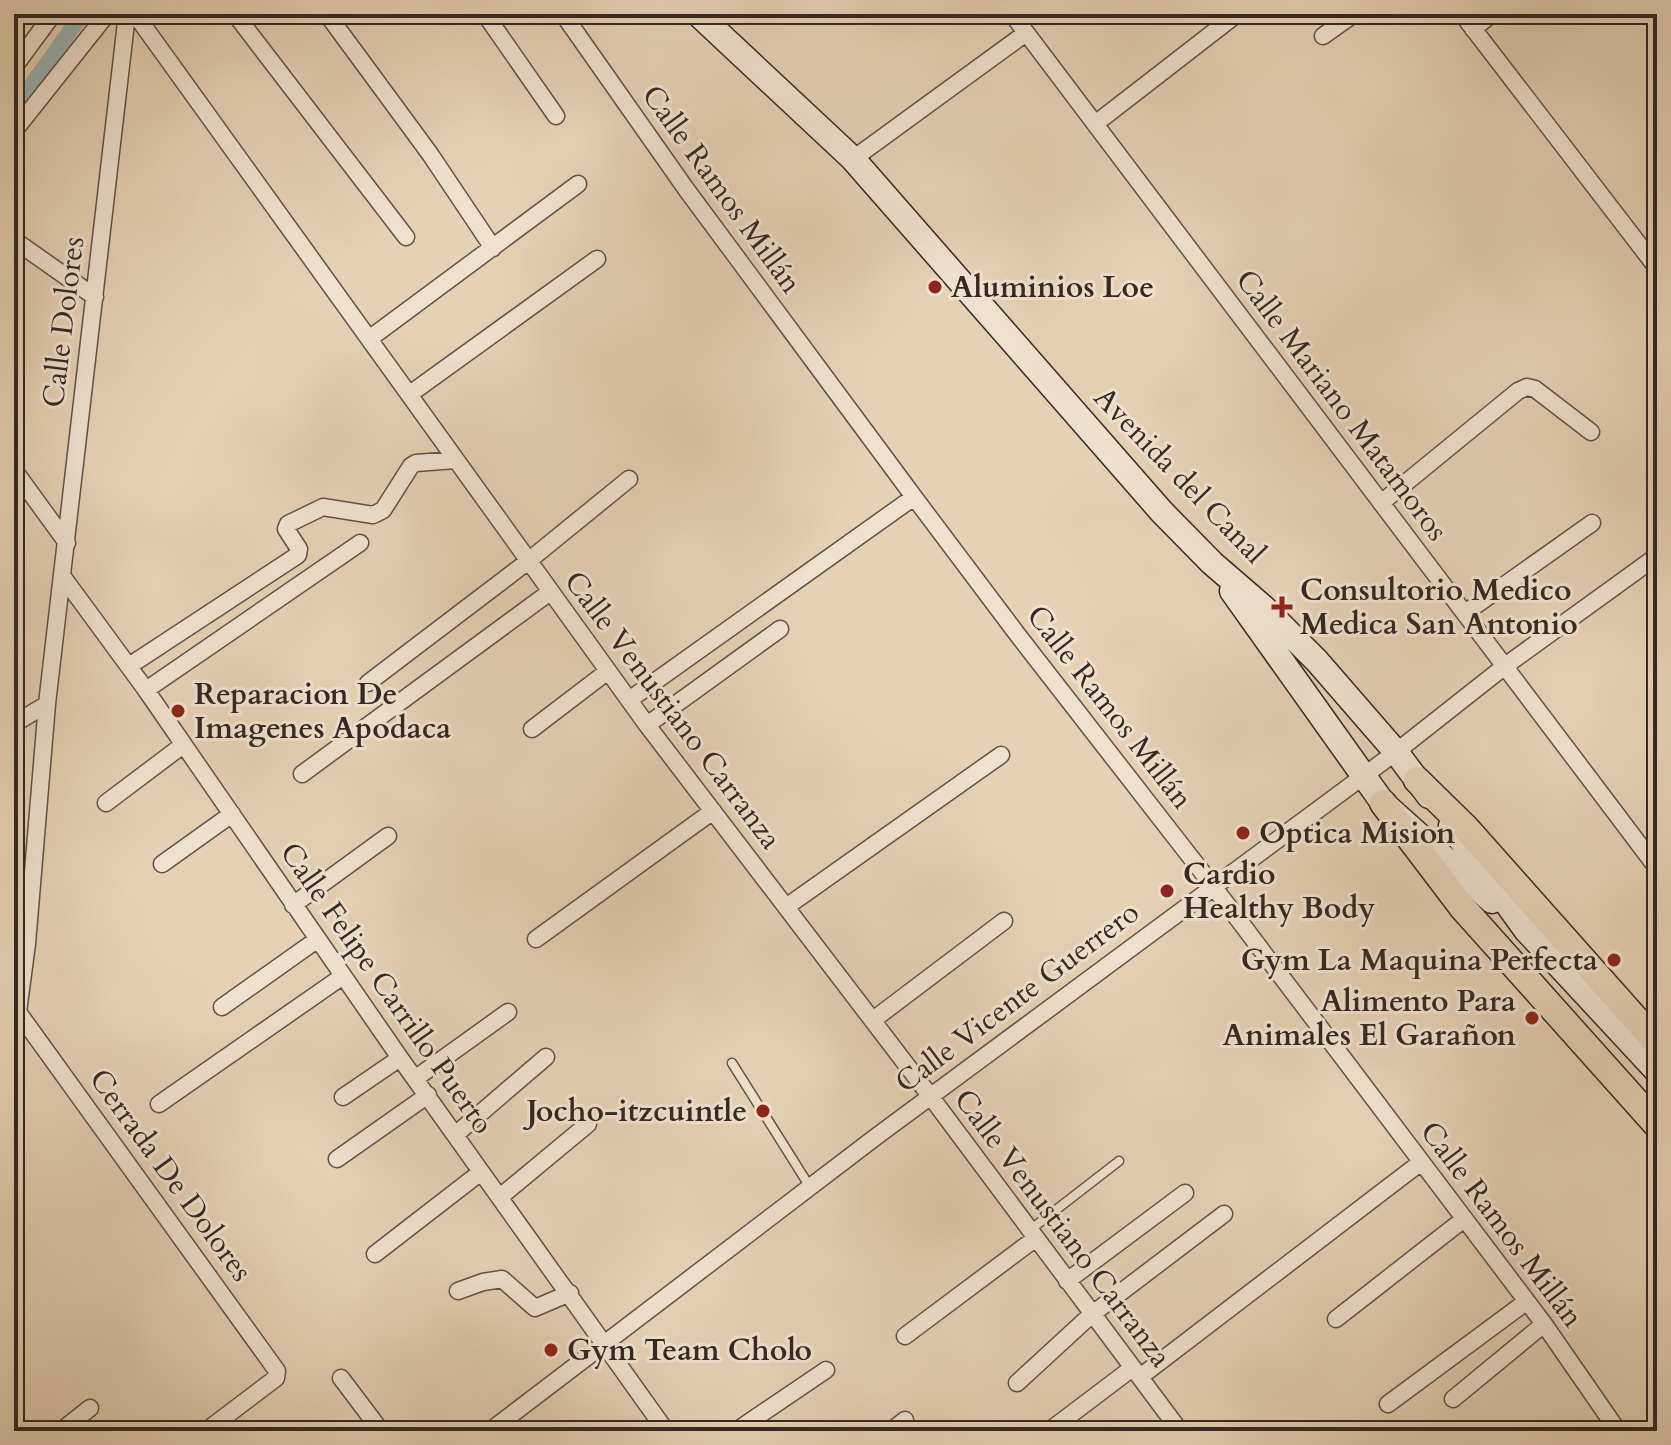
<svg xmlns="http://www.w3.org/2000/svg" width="1671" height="1445" font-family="Cardo,serif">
<rect width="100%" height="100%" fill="#e6d1b5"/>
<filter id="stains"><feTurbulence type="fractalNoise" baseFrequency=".0025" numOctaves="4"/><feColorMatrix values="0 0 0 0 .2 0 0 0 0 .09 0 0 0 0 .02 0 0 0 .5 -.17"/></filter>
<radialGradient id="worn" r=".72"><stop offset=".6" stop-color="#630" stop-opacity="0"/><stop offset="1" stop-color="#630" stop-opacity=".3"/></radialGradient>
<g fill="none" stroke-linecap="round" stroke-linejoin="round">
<path stroke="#98b5b6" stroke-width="16" d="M14,110L82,14"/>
<defs>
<path id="service" d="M732,1063L810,1187
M1030,1230L1119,1161"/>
<path id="minor" d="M135,14L647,725L931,1097L1180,1431
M235,14L406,237
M327,14L430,154L493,248
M485,14L556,116
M563,14L686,189L914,497L1017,634L1213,886L1544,1324L1618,1431
M1012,14L1657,868
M1462,14L1657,268
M1473,29L1492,14
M1323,36L1354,14
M14,67L53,14
M1095,124L1237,14
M14,131L107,14
M853,159L1026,33
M14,240L95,297
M369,339L578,184
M410,394L597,259
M14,470L67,543
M1381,503L1518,391L1527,387L1535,389L1591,432
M63,577L146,690L400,1058L666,1431
M1465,613L1592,523
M129,666L298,555L299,549L286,529L288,524L323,507L373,515L383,510L411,466L416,463L456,460
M368,683L527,562L629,479
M146,690L360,543
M629,700L914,497
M14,724L47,704
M647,725L780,629
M532,729L608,671
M302,774L550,592
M106,803L183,745
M162,864L232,814
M293,905L388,836
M786,907L1001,755
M536,939L713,811
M222,1007L318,939
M18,1012L277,1371L276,1378L206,1431
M14,1016L18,1012L27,944L47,704L127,14
M873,1020L1004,921
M416,1078L508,1012
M343,1097L400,1058
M159,1104L343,976
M455,1135L546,1057
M337,1159L428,1095
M500,1197L588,1124
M375,1254L481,1172
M1067,1281L1185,1193
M458,1291L483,1282L502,1279L535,1308L570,1293
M1336,1319L1464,1219
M905,1336L1036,1238
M1140,1377L1420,1163
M341,1378L381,1431
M1017,1383L1091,1315L1224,1214
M1453,1399L1544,1324
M1388,1404L1526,1302
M61,1431L90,1408
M490,1431L877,1136L1396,752L1505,666L1657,556
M736,1431L826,1370
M891,1431L905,1420
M1049,1431L1131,1369"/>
<path id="secondary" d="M698,14L853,159L1161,511L1212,563L1263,607L1317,661L1396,752L1429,796
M1232,591L1383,803L1492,901
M1451,826L1526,930L1657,1071"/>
<path id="primary" d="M1417,780L1465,827L1657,1043
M1383,803L1462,907L1657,1125"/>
</defs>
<use href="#service" stroke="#605248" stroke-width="11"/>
<use href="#minor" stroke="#605248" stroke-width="19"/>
<use href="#secondary" stroke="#342823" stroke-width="27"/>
<use href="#primary" stroke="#342823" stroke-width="29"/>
<use href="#service" stroke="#efe1cf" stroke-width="8"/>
<use href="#minor" stroke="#efe1cf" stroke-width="16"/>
<use href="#secondary" stroke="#efe1cf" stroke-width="24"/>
<use href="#primary" stroke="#e6d1b5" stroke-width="26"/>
</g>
<g fill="#8f2418" stroke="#efe1cf" stroke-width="3">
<circle cx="935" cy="287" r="8"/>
<path d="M1278 595h8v8h8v8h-8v8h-8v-8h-8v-8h8z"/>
<circle cx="178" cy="711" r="8"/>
<circle cx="1243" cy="833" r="8"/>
<circle cx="1167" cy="891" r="8"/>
<circle cx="1614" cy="960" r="8"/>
<circle cx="1532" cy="1018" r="8"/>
<circle cx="763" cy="1111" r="8"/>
<circle cx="551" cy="1350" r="8"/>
</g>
<g text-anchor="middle" stroke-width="6" stroke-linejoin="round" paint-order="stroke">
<g font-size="30" fill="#342823" stroke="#efe1cf">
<text transform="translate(722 189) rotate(54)" y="10">Calle Ramos Millán</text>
<text transform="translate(63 322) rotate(-83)" y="10">Calle Dolores</text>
<text transform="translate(1342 405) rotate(53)" y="10">Calle Mariano Matamoros</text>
<text transform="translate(1180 475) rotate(46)" y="10">Avenida del Canal</text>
<text transform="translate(1110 707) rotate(52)" y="10">Calle Ramos Millán</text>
<text transform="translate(673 710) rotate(53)" y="10">Calle Venustiano Carranza</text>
<text transform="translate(387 988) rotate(55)" y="10">Calle Felipe Carrillo Puerto</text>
<text transform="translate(1017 997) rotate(-37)" y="10">Calle Vicente Guerrero</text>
<text transform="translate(171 1175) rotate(54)" y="10">Cerrada De Dolores</text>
<text transform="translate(1502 1224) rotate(53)" y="10">Calle Ramos Millán</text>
<text transform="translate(1063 1228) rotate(53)" y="10">Calle Venustiano Carranza</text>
</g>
<g font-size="30" font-weight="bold" fill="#342823" stroke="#efe1cf" text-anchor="start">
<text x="951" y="297">Aluminios Loe</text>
<text x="1300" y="600">Consultorio Medico<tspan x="1300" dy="34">Medica San Antonio</tspan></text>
<text x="194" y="704">Reparacion De<tspan x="194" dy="34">Imagenes Apodaca</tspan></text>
<text x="1259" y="843">Optica Mision</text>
<text x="1183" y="884">Cardio<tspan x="1183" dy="34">Healthy Body</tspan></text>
<text x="1598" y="970" text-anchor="end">Gym La Maquina Perfecta</text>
<text x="1516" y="1011" text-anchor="end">Alimento Para<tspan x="1516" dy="34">Animales El Garañon</tspan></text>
<text x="747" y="1121" text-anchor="end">Jocho-itzcuintle</text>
<text x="567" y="1360">Gym Team Cholo</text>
</g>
</g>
<rect width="1671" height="1445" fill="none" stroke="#e6d1b5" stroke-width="48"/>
<rect x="16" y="16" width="1639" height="1413" fill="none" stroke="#342823" stroke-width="4"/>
<rect x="24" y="24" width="1623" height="1397" fill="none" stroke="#342823" stroke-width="2"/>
<rect width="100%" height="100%" filter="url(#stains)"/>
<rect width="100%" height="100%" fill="url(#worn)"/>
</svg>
